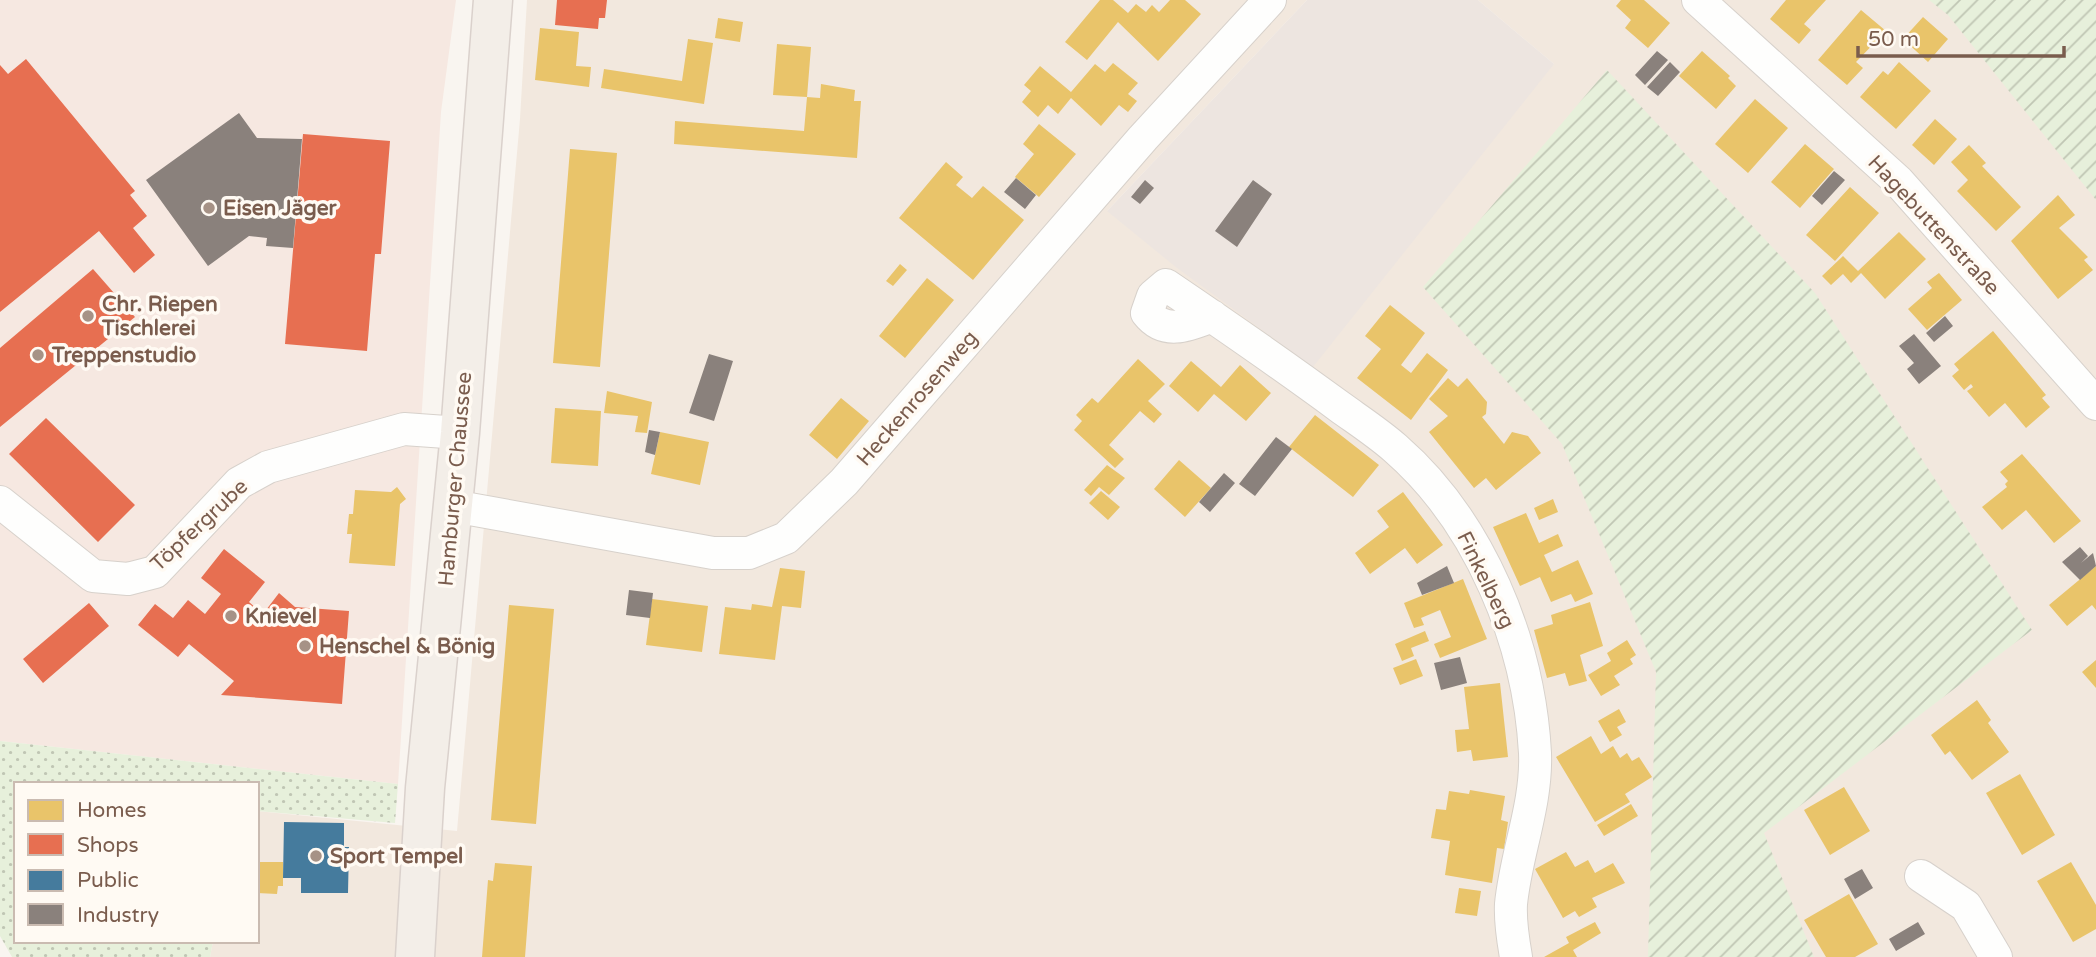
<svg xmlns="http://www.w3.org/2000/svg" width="2096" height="957" font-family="'Varela Round',sans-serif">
<defs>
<pattern id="grass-dots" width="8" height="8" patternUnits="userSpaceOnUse" patternTransform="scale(1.75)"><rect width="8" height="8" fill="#e7f0db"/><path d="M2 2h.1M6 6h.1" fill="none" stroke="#c0c6b4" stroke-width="1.8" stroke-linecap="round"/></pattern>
<pattern id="garden-furrows" width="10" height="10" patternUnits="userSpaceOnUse" patternTransform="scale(1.75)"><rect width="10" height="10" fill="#e7f0db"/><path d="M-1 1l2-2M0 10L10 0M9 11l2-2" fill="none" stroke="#c0c6b4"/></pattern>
</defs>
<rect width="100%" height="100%" fill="#f9f5f0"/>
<path fill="#f2e8de" d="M527,0H1307L1107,211L1554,64L1478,0H2096V957H210L213,941H257V811L457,831L520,119Z"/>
<path fill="#f6e8e1" d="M0,0H456L441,112L398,784L0,741Z"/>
<path fill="#ede5e0" d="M1307,0H1478L1554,64L1313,367L1177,268L1107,211Z"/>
<path fill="url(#grass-dots)" d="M0,741L398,784L395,823L257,811V784H16V941H213L210,957H12L0,936Z"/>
<path fill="url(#garden-furrows)" d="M1929,0H2096V200L1948,15Z
M1607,70L1815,293L2032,630L1764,833L1814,957H1648L1656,672L1562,444L1423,287Z"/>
<path fill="#e9c46a" d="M1100,0H1113L1128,13L1136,4L1146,12L1152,5L1159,12L1170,0H1185L1201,14L1158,61L1118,22L1087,60L1065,42Z
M1621,0H1644L1670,23L1648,48L1625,28L1631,20L1616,6Z
M1786,0H1826L1804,24L1811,30L1799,44L1770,19Z
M1861,10L1886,31L1856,62L1863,68L1847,85L1818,60Z
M1923,17L1948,39L1928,62L1903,39Z
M718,18L743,22L740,42L715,38Z
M540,28L579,32L576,66L591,67L589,87L535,80Z
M688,39L713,43L704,104L601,88L604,69L682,81Z
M777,44L811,47L807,97L773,95Z
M1702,51L1730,76L1728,78L1736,86L1716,109L1679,76Z
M1899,62L1931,91L1896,129L1860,97L1883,71L1888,75Z
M1113,63L1138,83L1128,94L1137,101L1128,112L1119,105L1101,126L1071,98L1058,114L1048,105L1038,117L1022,102L1031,91L1024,85L1040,66L1071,92L1095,64L1105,72Z
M821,84L855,90L854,101H861L857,158L674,144L675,121L804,131L807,97L820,98Z
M1755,99L1788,128L1748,173L1715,144Z
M1935,119L1957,139L1934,165L1912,145Z
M1039,124L1076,154L1039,197L1015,177L1034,154L1023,144Z
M1805,144L1834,169L1800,208L1771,182Z
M1969,145L1986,163L1982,166L2021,207L1996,231L1957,191L1968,180L1951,162Z
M570,149L617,153L600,367L553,363Z
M946,162L963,177L956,185L972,198L983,186L1024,220L973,280L899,218Z
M1850,187L1879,213L1835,261L1806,235Z
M2058,195L2075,215L2059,228L2088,257L2084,260L2093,270L2058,299L2011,241Z
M1899,232L1926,259L1885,299L1861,273L1851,283L1843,274L1831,285L1822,276L1843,256L1858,271Z
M900,264L907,270L893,286L886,281Z
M1939,273L1962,300L1927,330L1908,309L1932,288L1927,282Z
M927,278L954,300L905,358L879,336Z
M1390,305L1425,333L1401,365L1411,373L1427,353L1448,370L1411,420L1357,378L1381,349L1365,336Z
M1993,331L2046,395L2042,398L2050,407L2026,428L2005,403L1989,417L1967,391L1973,387L1971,384L1964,390L1952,376L1959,370L1954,364Z
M1138,359L1165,384L1148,401L1162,414L1154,423L1140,411L1109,445L1124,459L1115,468L1074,430L1082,421L1076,415L1092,398L1098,403Z
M1191,361L1221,387L1240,365L1271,393L1246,421L1214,394L1198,412L1169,386Z
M1448,378L1458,387L1467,378L1487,402L1486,414L1482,417L1504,444L1512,432L1528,436L1541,453L1496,490L1486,478L1474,488L1429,432L1448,416L1429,399Z
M607,391L652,402L647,433L635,432L638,416L604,413Z
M841,398L869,421L837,459L809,435Z
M555,408L601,411L598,466L551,463Z
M1315,415L1379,465L1353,497L1289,447Z
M660,432L709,442L700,485L651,474Z
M2022,454L2081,521L2054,543L2026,510L2002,530L1982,507L2007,487L2005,484L2008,481L2000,472Z
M1179,460L1211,488L1185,517L1154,489Z
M1107,465L1125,478L1109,495L1099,487L1091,496L1084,490Z
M397,487L406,499L400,504L395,566L349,563L352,534H347L349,514H353L355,490L391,492Z
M1101,491L1120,507L1108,520L1089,503Z
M1403,492L1443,545L1417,564L1405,548L1370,574L1355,553L1389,527L1377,511Z
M1553,499L1558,512L1539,520L1534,508Z
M1526,513L1539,543L1558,534L1563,546L1544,555L1552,572L1578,560L1593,594L1575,602L1571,594L1551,602L1540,577L1520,586L1493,527Z
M2096,566V610L2092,605L2067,626L2049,605Z
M780,568L805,571L801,608L782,606L775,660L719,654L725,607L751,610L752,604L772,607Z
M1463,579L1487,639L1440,658L1434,644L1451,637L1440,610L1421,618L1424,625L1414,628L1404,603Z
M652,599L708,606L702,652L646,645Z
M1590,602L1603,646L1580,655L1587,681L1569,686L1565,673L1547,678L1534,630L1553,624L1551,615Z
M509,605L554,609L536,824L491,820Z
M1425,631L1429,641L1411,648L1414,656L1402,661L1395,644Z
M1627,640L1636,655L1630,659L1633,664L1614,676L1620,685L1601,696L1588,675L1611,661L1607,653Z
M1416,659L1423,676L1400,685L1393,668Z
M2096,660V688L2082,672Z
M1500,683L1508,757L1473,761L1471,750L1457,752L1455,730L1469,729L1464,687Z
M1977,700L1991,720L1988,723L2009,752L1972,780L1950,751L1945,755L1931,735Z
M1619,709L1626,722L1617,727L1622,735L1610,742L1598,721Z
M1591,736L1601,754L1613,746L1620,758L1627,753L1632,761L1639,757L1652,777L1625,794L1630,802L1595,822L1556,757Z
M2020,774L2055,835L2022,855L1986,793Z
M1844,787L1870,831L1830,855L1804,810Z
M1470,790L1505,796L1501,820L1508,822L1504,849L1497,848L1492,883L1445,875L1450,841L1431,838L1436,809L1446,810L1449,791L1469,794Z
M1631,804L1638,816L1604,836L1597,825Z
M1566,852L1575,867L1588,860L1595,873L1613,863L1625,883L1592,898L1597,907L1579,917L1575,911L1563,918L1535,869Z
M257,862H283V886H278L277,894L257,893Z
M2071,862L2096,905V929L2073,942L2037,881Z
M495,863L532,866L525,957H482L488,880L493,881Z
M1459,888L1481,891L1477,916L1455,913Z
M1849,894L1878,944L1855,957H1826L1804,920Z
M1595,922L1601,933L1573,950L1577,957H1544L1569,943L1566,937Z"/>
<path fill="#e76f51" d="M557,0H607L605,18H599L598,29L555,25Z
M26,59L135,191L130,195L147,216L133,228L155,255L134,273L99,231L0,312V65L8,74Z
M303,134L390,141L381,254H375L367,351L285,344Z
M93,269L135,317L0,427V348Z
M46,418L135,505L98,542L9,454Z
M224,549L265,582L249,602L263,614L279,593L295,607L349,611L342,704L221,695L234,681L189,644L178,657L138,625L155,604L173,618L188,600L205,614L221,594L201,578Z
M89,603L109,626L43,683L23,659Z"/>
<path fill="#457b9d" d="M284,822L344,823V847H349L348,893H301V878H283Z"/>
<path fill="#8a817c" d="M1657,51L1668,60L1645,85L1635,75Z
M1670,62L1680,72L1658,96L1647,87Z
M239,113L257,138L302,139L293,248L266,246L267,238L249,236L208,266L146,180Z
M1834,171L1845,180L1822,205L1812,196Z
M1016,178L1036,195L1025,209L1004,192Z
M1145,180L1154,188L1140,204L1131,197Z
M1253,180L1272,194L1237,247L1215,231Z
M1945,316L1953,326L1934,342L1926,333Z
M1914,334L1941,366L1919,384L1907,369L1914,363L1899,346Z
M709,354L733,361L714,421L689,413Z
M649,430L660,432L655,455L645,452Z
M1276,437L1292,449L1255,496L1239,484Z
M1224,473L1235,483L1210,512L1199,502Z
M2080,547L2088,556L2081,563L2093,553L2096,566L2080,580L2062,562Z
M1447,566L1454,583L1422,595L1417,583Z
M629,590L653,593L650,618L626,615Z
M1460,657L1467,683L1441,690L1434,663Z
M1862,869L1873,888L1855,899L1844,879Z
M1918,922L1925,934L1896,951L1889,939Z"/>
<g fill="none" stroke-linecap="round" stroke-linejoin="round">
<defs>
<path id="minor" d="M1698,0L1898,181L2096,404
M1212,316C1189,325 1165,336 1147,313L1153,296L1166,285C1225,325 1283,365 1340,407C1358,420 1378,433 1395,448C1480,522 1529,642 1535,753C1537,805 1516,853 1511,904C1510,922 1513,940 1516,957
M0,502L93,576L128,579L155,572L239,483L268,467L404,429L460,433
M453,506L713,553H749L786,538L844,482L1143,138L1270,0
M1921,876L1966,906L1996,957"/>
<path id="major" d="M415,957L425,788L460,433L493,0"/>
</defs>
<use href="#minor" stroke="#d7d1cb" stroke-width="34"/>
<use href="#major" stroke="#dad1cc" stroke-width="41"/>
<use href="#minor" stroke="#fefefd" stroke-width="32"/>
<use href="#major" stroke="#f3eee8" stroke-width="38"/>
</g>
<g fill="#a69286" stroke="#fffaf3" stroke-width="2.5">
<circle cx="209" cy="208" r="7"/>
<circle cx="88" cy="316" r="7"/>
<circle cx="38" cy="355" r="7"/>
<circle cx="231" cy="616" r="7"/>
<circle cx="305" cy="646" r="7"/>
<circle cx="316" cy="856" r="7"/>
</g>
<g text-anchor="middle" stroke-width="7" stroke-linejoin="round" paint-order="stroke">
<g font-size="21" font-weight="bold" fill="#7a5c4d" stroke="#fffaf3" text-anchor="start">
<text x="223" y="215">Eisen Jäger</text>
<text x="102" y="311">Chr. Riepen<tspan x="102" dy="24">Tischlerei</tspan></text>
<text x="52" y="362">Treppenstudio</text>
<text x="245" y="623">Knievel</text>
<text x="319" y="653">Henschel &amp; Bönig</text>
<text x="330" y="863">Sport Tempel</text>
</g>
<g font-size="21" fill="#7a5c4d" stroke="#fffaf3">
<text transform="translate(1934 225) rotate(47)" y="7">Hagebuttenstraße</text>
<text transform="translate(917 398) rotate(-49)" y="7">Heckenrosenweg</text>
<text transform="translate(455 479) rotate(-85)" y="7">Hamburger Chaussee</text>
<text transform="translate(199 525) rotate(-43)" y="7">Töpfergrube</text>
<text transform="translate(1486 580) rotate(64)" y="7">Finkelberg</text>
</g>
</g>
<rect x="14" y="782" width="245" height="161" fill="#fffaf3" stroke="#cabbb1" stroke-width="2"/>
<rect x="28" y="800" width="35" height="21" fill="#e9c46a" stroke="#cabbb1" stroke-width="2"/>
<text x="77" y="817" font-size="21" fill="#7a5c4d">Homes</text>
<rect x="28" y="834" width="35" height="21" fill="#e76f51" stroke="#cabbb1" stroke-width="2"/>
<text x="77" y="852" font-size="21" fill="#7a5c4d">Shops</text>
<rect x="28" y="870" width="35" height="21" fill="#457b9d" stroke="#cabbb1" stroke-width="2"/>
<text x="77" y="887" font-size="21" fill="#7a5c4d">Public</text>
<rect x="28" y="904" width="35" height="21" fill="#8a817c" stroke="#cabbb1" stroke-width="2"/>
<text x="77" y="922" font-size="21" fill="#7a5c4d">Industry</text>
<path d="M1858 46v10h206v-10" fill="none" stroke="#7a5c4d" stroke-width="3.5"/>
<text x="1868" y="46" font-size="21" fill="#7a5c4d" stroke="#fffaf3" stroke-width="5" paint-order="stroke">50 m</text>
</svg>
